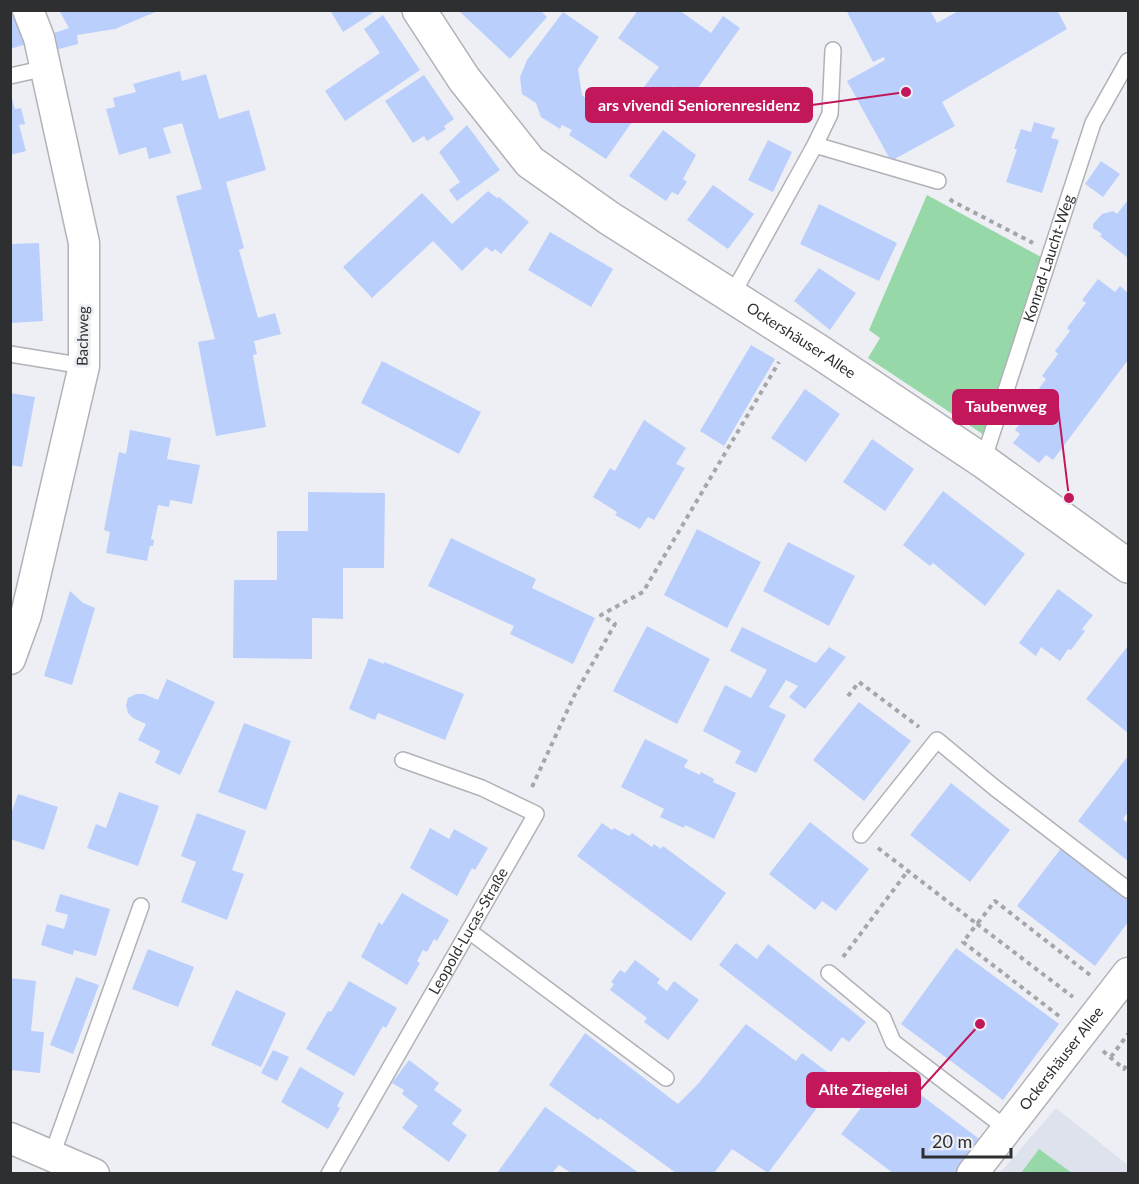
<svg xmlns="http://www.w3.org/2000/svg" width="1139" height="1184" font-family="Lato,sans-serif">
<rect width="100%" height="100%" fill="#edeff4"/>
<path fill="#dde2ec" d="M1056,1108L1128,1165V1173L999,1174Z"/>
<path fill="#96d8a8" d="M927,195L1041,257L984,435L868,358L880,338L869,330Z
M1039,1149L1072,1173H1021Z"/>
<path fill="#bbcffd" d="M10,10H15L27,44L10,49Z
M59,10H160L115,29L77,35L78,44L55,50L51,34L69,28Z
M330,10H377L343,32Z
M458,10H540L547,17L510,59Z
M638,10H679L711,33L723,16L740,28L691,98L674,86L661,105L641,91L659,67L618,38Z
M846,10H930L937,23L960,10H1057L1067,29L942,102L955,126L891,161L847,81L885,60L884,57L873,62Z
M563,12L599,37L578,69L582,95L590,102L596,92L606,91L637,115L606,159L569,135L572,130L562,125L560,129L541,117L536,103L522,94L520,77L527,60Z
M383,15L420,70L345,121L325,91L380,53L364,29Z
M180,71L182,81L206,74L219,119L249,110L266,170L226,182L244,248L239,250L258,318L275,313L281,334L254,341L257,354L253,355L266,427L216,436L198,342L215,339L176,196L202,189L182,123L163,128L171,153L149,159L146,147L119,155L106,109L115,107L113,98L136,92L133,84Z
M424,75L454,119L444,126L446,129L427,141L424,136L413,143L385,101Z
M10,92L15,109L21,108L25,124L19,125L26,151L10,155Z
M1034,122L1055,128L1051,138L1059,140L1042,193L1006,182L1017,149H1014L1021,129L1031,132Z
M467,125L500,170L457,201L449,190L460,182L439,152Z
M663,130L696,155L683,179L687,182L678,195L672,192L666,201L629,176Z
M768,140L792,152L773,192L748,180Z
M1101,161L1120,174L1103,197L1085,184Z
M713,185L754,214L728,249L687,220Z
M488,191L497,198L499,197L529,222L501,254L495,249L492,252L486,247L462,271L433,241L372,298L343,267L422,193L452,224Z
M1128,200V258L1100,236L1102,234L1093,228V224L1102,214L1113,211L1117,214Z
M819,204L897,243L879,281L800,244Z
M550,232L613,269L591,307L528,270Z
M39,243L43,321L10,323V244Z
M819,268L856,293L830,330L794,301Z
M1098,279L1115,292L1120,286L1128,293V360L1053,460L1046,455L1039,463L1013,443L1020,434L1015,430L1032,407L1028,404L1046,379L1042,376L1058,354L1055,351L1070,331L1067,328L1086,303L1082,300Z
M751,345L775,359L724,446L700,431Z
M382,361L481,412L459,454L361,403Z
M805,389L840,414L806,462L771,438Z
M10,393L35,397L22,467L10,465Z
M644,420L686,448L676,464L685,468L654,520L648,517L640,529L615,515L617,512L593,497L610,468L615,471Z
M130,430L171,438L167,459L200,465L192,504L170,500L169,507L158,505L151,539L154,540L153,546H150L147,561L106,553L110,532L104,530L119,452L126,454Z
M872,439L914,469L885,511L843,482Z
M943,491L1025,554L985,606L933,563L930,566L903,545Z
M308,492L385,493L384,568H343V619L312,618V659L233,658L234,580H277V531H308Z
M697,529L761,562L727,628L664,595Z
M451,538L536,579L532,588L595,618L573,664L510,634L514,626L428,586Z
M788,542L855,576L829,626L763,591Z
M1058,589L1093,615L1082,629L1085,631L1071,650L1068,649L1060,661L1041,647L1036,656L1019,643Z
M70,591L83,603L95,608L72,685L44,676Z
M647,626L710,659L677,724L613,691Z
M742,627L816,663L829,647L846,657L805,709L789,697L798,686L786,680L769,707L786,715L756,773L735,763L741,751L703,731L725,685L751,698L767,670L730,651Z
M1128,646V733L1086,699Z
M369,658L384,664V662L464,694L445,740L378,713L375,720L349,709Z
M167,679L215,702L180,775L155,763L160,751L138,740L146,724L133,718L128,713L126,705L128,698L136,694H144L158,700Z
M859,702L911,741L864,801L813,760Z
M244,723L291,741L266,810L218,792Z
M645,739L688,760L684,767L700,775L701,772L714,779L713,782L736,793L714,839L685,825L684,828L660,817L664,809L621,787Z
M1128,756V812L1123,819L1128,823V861L1078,821Z
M951,783L1010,830L970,882L910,835Z
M119,792L159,806L138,866L87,848L96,824L106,828Z
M18,794L58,807L44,850L10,839V817Z
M197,813L246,831L232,870L244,874L227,920L181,902L196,862L181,856Z
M810,822L869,869L836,911L822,901L815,910L769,874Z
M602,823L612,830L614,828L629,836L632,833L652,847L654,844L661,849L663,846L726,893L691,941L577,856Z
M430,828L449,839L454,829L488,848L475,870L472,868L457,896L410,868Z
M1062,847L1128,900V922L1095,966L1017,906Z
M402,893L449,920L437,941L434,939L427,952L423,950L417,961L420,963L407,985L361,957L379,922L382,925Z
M60,894L110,909L96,956L74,950L73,955L41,945L47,924L64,929L68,915L55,911Z
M736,943L757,959L768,944L866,1022L849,1042L842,1037L831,1052L719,965Z
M956,948L1059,1024L1003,1100L901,1024Z
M148,949L194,967L178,1007L132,989Z
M635,960L660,979L657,983L667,991L674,981L699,1000L668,1040L644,1022L647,1018L610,990L614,984L611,982L620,970L625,973Z
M76,977L99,985L73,1054L50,1045Z
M10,978L36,981L31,1031L44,1032L40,1073L10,1070Z
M349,981L397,1008L386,1028L383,1026L354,1076L306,1049L328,1011L331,1012Z
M236,990L286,1013L261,1067L211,1045Z
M746,1024L796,1061L802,1053L838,1080L768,1173L732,1149L714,1173H676L600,1118L598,1120L549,1085L585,1033L678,1104L698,1084Z
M273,1050L289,1057L277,1081L261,1073Z
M409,1060L439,1083L434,1090L462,1110L452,1124L467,1135L449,1162L402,1128L418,1106L402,1094L404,1090L392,1083Z
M300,1067L344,1093L337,1106L340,1108L328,1129L281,1102Z
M889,1071L982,1141L958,1173H893L841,1134Z
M545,1107L581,1132L639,1173H571L559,1165L552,1173H497Z"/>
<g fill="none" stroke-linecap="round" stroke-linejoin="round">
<defs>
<g id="service">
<path d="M10,76L46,68"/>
<path d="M815,145L938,181"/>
<path d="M732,295L815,145L830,114L833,50"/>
<path d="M10,354L84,366"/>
<path id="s1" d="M983,461L1093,123L1128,61"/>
<path d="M861,835L937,740L995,788L1128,890"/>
<path d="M469,931L666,1078"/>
<path d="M829,973L883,1018L893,1042L1007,1129"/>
<path d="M52,1155L141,906"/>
<path id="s2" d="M329,1174L536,814L482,788L403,760"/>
</g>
<g id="minor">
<path d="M10,659L26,615L84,366V243L39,38L28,10"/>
<path d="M10,1138L94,1174"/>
<path id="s3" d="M972,1174L1128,973"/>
</g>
<g id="tertiary">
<path id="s4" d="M419,10L464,79L530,162L609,218L818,351L983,461L1128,566"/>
</g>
</defs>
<use href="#service" stroke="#b0b2b7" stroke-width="18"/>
<use href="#minor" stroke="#b0b2b7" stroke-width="33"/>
<use href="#tertiary" stroke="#b0b2b7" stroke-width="36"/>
<path stroke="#a5a6aa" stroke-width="4" stroke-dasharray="4.5 4.5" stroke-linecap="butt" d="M950,199L952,201L1033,243
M848,696L859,682L919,727
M532,787L574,696L615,624L601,615L643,592L779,362
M878,848L977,924L995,901L1090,975
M843,957L907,872
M1059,1016L963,942L977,924L1073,997
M1103,1051L1124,1069L1128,1063
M1111,1057L1128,1034"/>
<use href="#service" stroke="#fff" stroke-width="15"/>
<use href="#minor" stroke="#fff" stroke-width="30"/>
<use href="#tertiary" stroke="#fff" stroke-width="33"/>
</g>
<g text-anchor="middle" stroke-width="6" stroke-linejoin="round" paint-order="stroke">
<g font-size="15" fill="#2e2f30" stroke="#edeff4">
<text dy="5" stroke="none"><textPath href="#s1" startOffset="213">Konrad-Laucht-Weg</textPath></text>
<text transform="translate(83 336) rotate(-89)" y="5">Bachweg</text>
<text dy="5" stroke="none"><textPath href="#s4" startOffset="513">Ockershäuser Allee</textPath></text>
<text dy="5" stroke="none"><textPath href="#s2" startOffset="280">Leopold-Lucas-Straße</textPath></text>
<text dy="5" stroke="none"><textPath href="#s3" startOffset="146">Ockershäuser Allee</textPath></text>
</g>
</g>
<path fill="none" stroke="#c2185b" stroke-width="2" d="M906 92L812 105M1069 498L1058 407M980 1024L920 1090"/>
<g fill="#c2185b" stroke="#edeff4" stroke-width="2">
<circle cx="906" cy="92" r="6"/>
<circle cx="1069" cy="498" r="6"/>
<circle cx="980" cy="1024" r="6"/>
</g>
<g fill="#c2185b" stroke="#c2185b" stroke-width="2">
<rect x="586" y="88" width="226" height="34" rx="6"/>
<rect x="953" y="390" width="105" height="34" rx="6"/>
<rect x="807" y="1073" width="113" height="34" rx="6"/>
</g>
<g font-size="16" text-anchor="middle" font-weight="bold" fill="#fff">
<text x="699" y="111">ars vivendi Seniorenresidenz</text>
<text x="1006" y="412">Taubenweg</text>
<text x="863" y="1095">Alte Ziegelei</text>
</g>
<rect width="1139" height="1184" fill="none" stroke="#2e2f30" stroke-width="24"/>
<path d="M923 1148v9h88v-9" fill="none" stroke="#2e2f30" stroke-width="3"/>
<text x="932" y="1148" font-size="18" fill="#2e2f30" stroke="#edeff4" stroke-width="4.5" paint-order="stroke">20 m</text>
</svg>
